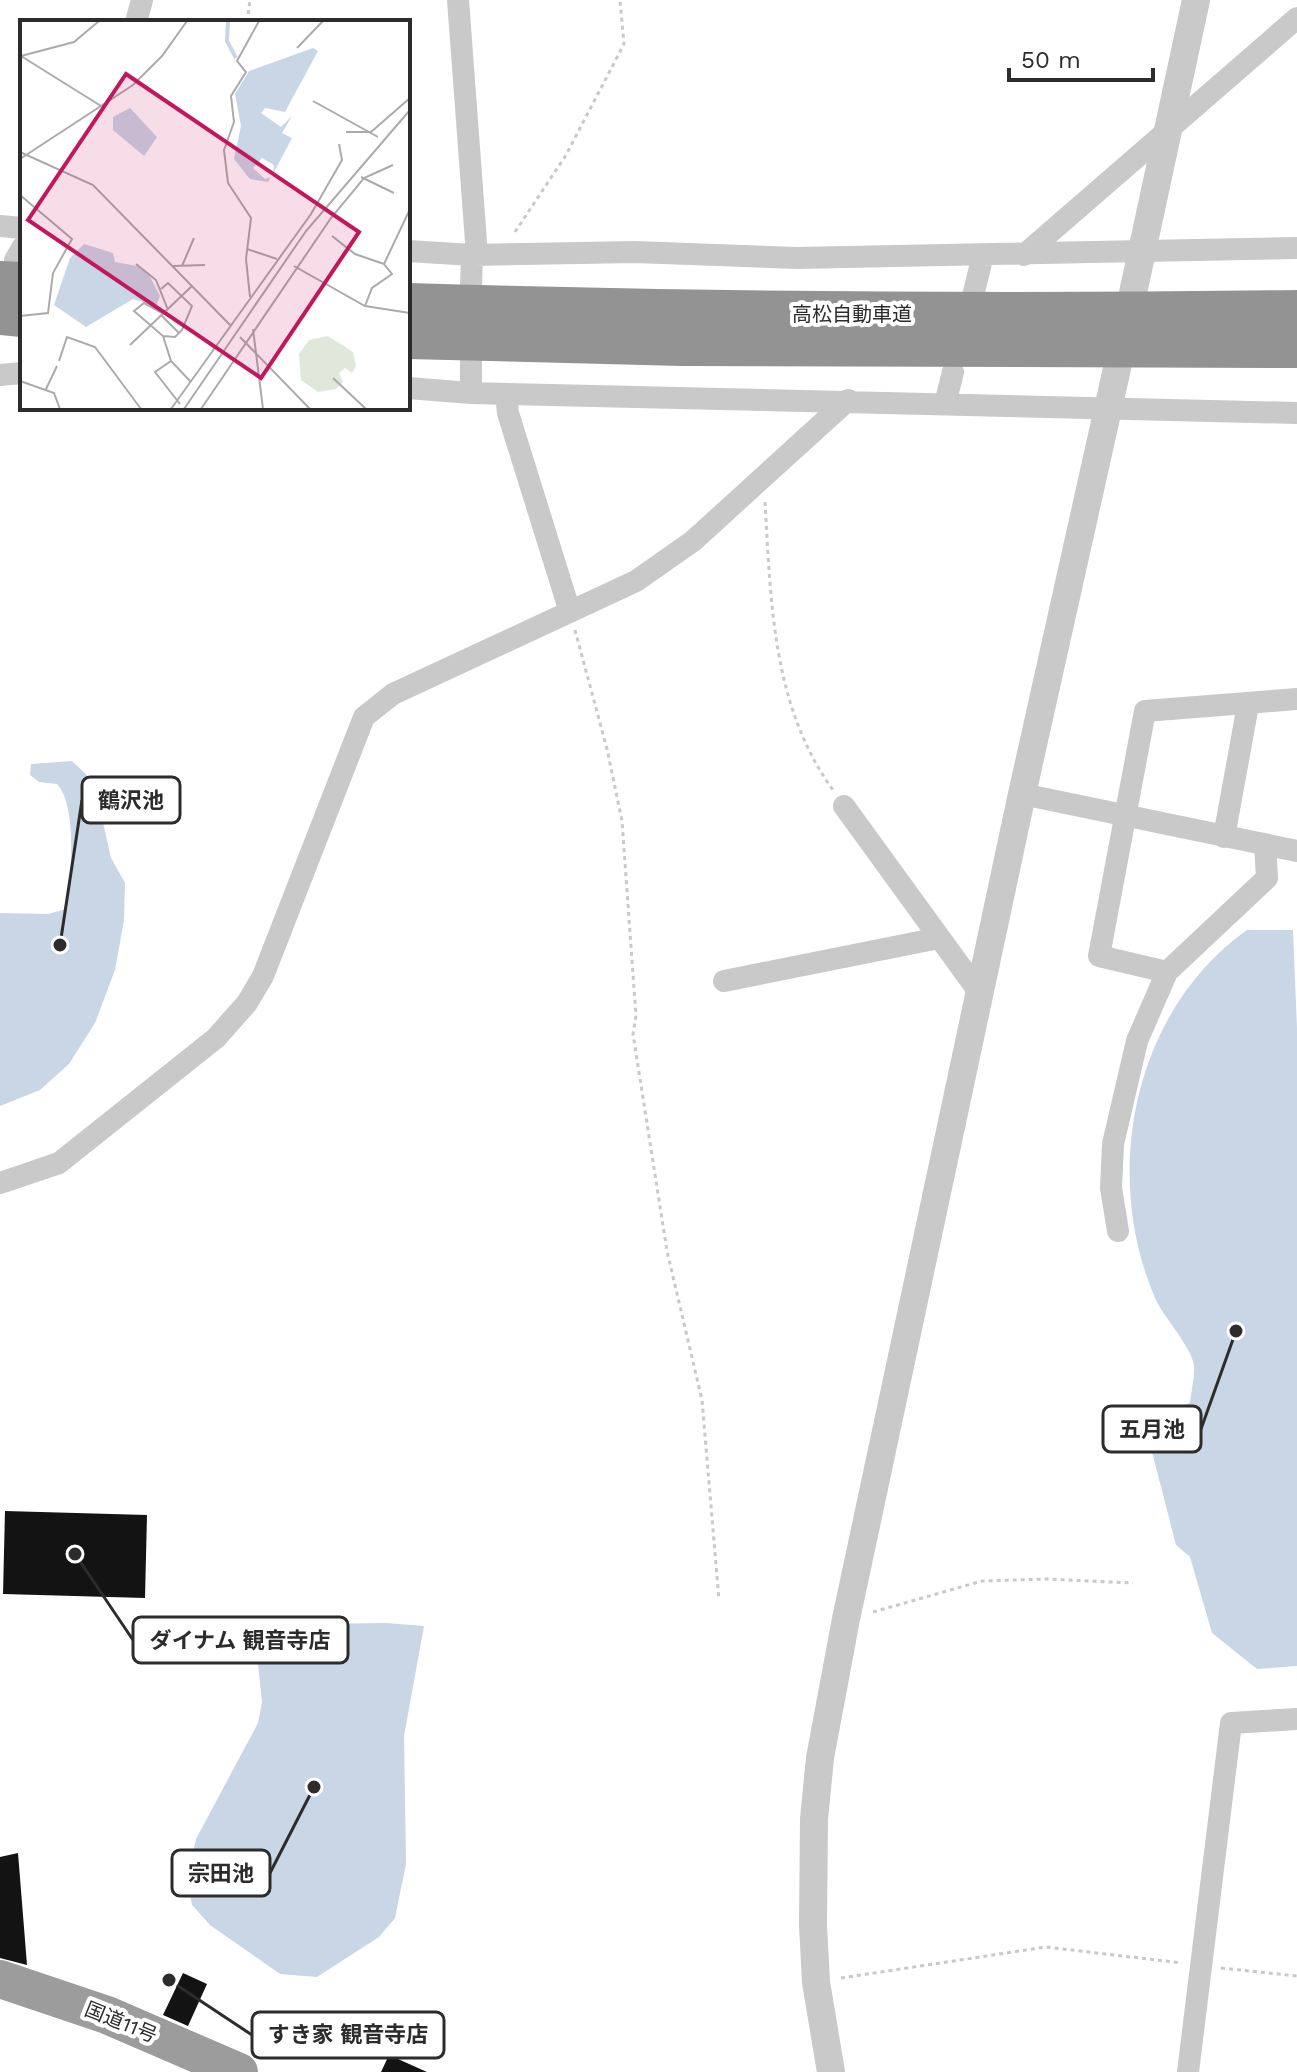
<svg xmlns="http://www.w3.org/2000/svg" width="1297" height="2072" font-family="'Work Sans','Noto Sans JP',sans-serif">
<rect width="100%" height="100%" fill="#fff"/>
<path fill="#c9d6e6" d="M72,761L94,782L111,858L125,883L124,920L115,970L95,1023L69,1064L40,1090L0,1106V913L48,914L66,909C71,878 78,807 57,784L39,782L30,775L31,764Z
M1247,930H1293L1297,1028V1666L1257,1669L1212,1633L1190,1557L1176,1545L1143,1417L1190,1403C1191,1392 1195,1377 1194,1366C1192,1347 1163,1317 1155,1298C1101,1172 1134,1010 1247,930Z
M386,1623L424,1626L404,1736L406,1864L395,1918L379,1937L317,1977L280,1974L210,1925L192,1905L187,1880L196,1839L258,1723L262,1702L254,1625Z"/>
<path fill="#131313" d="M5,1511L147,1515L145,1598L3,1594Z
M18,1853L27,1965L0,1958V1857Z
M183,1973L207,1984L188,2026L163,2015Z
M389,2055L427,2072H381Z"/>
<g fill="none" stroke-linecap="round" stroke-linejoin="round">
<path stroke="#c9c9c9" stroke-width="3" stroke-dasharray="4 4" stroke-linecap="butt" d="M247,22L250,0
M515,232L566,155L624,44L620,0
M765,502C771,602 772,706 833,790
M575,630L607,749L622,821L636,1016L633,1034L667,1251L702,1400L719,1600
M873,1612L982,1581L1046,1579L1133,1583
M1221,1968L1297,1976
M841,1978L1046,1947L1182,1963"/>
<path stroke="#c9c9c9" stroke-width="22" d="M458,0L477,255
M136,22L142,0
M0,226L22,228
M408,251L472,255L635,252L797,258L1297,248
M1024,255L1297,18
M15,260L22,248
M471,287L472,255
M973,296L983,255
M0,375L22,373
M408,388L471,393L1297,413
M471,393V359
M506,394L508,413L570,612
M945,404L953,372
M1022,794L1297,851
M844,806L979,992
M1224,837L1248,705
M1167,972L1099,956L1145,711L1297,699
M724,981L939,938
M0,1183L59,1163L216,1038L247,1003L263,976L364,717L393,694L636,581L693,541L848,400
M1118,1231L1111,1188L1113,1144L1137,1041L1167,972L1267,878L1265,845
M1188,2072L1231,1723L1297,1719"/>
<path stroke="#c9c9c9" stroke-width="28" d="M1133,293L1196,0
M831,2072L816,1982L813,1925L814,1819L820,1758L846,1619L1022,794L1118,364"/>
<path stroke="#9c9c9c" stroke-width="38" d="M0,1979L107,2015L239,2072"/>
<path stroke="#939393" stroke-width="42" d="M0,282L22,283
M408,304C705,313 1000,315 1297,311
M0,314L22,316
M408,338L682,345L1297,347"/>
</g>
<g text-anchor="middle" stroke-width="8" stroke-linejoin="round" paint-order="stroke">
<g font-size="20" fill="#2c2c2c" stroke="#fff">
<text x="852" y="321">高松自動車道</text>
<text transform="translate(121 2022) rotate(22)" y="7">国道11号</text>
</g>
</g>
<g transform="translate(20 20)">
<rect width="390" height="390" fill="#fff"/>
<path d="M308,316L333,332L336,346L332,353L325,348L319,353L323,362L316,369L298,372L281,360L279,334L289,320Z" fill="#e0e8db"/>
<path d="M293,28L298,31L265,92L245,88L241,93L261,107L272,96L262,113L272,118L253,154L254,145L242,138L233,148L245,159L251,157L248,162L230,159L214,139L221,106L215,74L229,51ZM110,88L137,117L124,136L93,110V97ZM64,224L93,233L95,242L117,246L129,255L140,276L136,286L113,279L66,307L34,285L50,238Z" fill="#c9d6e6"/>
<path fill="none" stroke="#c9d6e6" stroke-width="4" d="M208,1L207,21L216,38"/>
<path fill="none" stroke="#ababab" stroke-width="2" d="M277,28L303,1M1,36L81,86M1,36L54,22L79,1M293,81L358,117M326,112H351L390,78M0,132L73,165L210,305M0,139L113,65L142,36L167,1M341,157L374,173M0,175L52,219L33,253L28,293L0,296M312,216L335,234L364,244M227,229L257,239M116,244L136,260L148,290M153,246L185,245M162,246L174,218M274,246L345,286L390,293M141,269L148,263L172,286L162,310L155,317L143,316M230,277L226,239L231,198L208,163L204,130L214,102L211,76L226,52L217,41L239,1M345,286L352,268L372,254L364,244L390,189M144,294L124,283L114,291L143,316L151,341L171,362M142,296L159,313M233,309L243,389M220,317L290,389M110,325L172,266M39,341L47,317L75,327L121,389M151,341L135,352L160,384M313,358L346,389M0,361L34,373L40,389M26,369L37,346M151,389L291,194L322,140L319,124M164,389L286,211L390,90M181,389L311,198L344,158L373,145"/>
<path fill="#c2185b" fill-opacity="0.15" stroke="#c2185b" stroke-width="4" d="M106,54L339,212L241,358L8,200Z"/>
<rect width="390" height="390" fill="none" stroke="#2c2c2c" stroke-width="4"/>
</g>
<path fill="none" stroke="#2c2c2c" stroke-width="3" d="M60 945L82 800M1236 1331L1201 1429M75 1554L133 1640M314 1787L270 1873M169 1980L252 2035"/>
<g fill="#2c2c2c" stroke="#fff" stroke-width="3">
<circle cx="60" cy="945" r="8"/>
<circle cx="1236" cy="1331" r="8"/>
<circle cx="75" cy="1554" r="8"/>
<circle cx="314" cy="1787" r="8"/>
<circle cx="169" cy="1980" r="8"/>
</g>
<g fill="#fff" stroke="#2c2c2c" stroke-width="3">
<rect x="82" y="777" width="98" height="46" rx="8"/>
<rect x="1103" y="1406" width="98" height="46" rx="8"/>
<rect x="133" y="1617" width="215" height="46" rx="8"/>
<rect x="172" y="1850" width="98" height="46" rx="8"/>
<rect x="252" y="2012" width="192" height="46" rx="8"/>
</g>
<g font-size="22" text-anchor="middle" font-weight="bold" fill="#2c2c2c">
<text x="131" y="808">鶴沢池</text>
<text x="1152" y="1437">五月池</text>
<text x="240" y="1648">ダイナム 観音寺店</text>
<text x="221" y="1881">宗田池</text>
<text x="348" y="2042">すき家 観音寺店</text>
</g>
<path d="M1009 68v12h144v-12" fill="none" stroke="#2c2c2c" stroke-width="4"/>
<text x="1021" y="68" font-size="24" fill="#2c2c2c" stroke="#ffffff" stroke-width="6" paint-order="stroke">50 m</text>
</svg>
